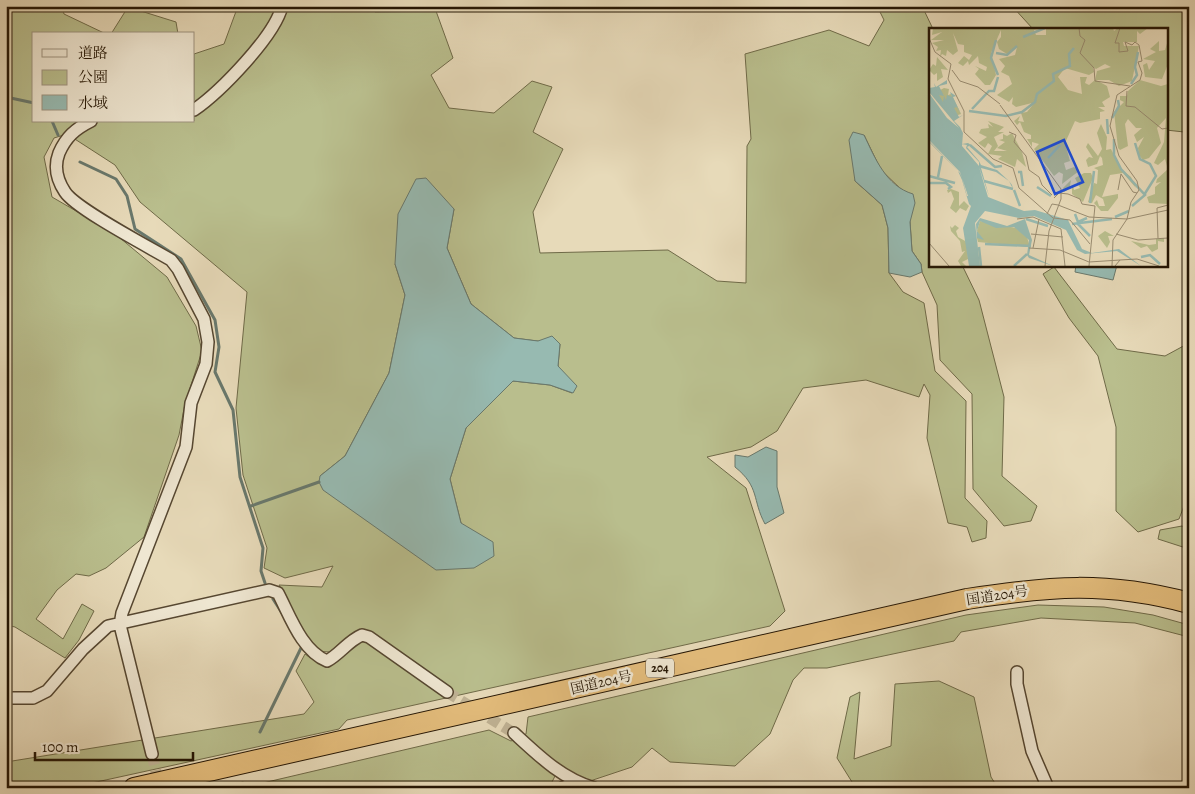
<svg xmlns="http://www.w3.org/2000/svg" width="1195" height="794" font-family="Alegreya,'Noto Serif JP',serif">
<rect width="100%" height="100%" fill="#e7dab9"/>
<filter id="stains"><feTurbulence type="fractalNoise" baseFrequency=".004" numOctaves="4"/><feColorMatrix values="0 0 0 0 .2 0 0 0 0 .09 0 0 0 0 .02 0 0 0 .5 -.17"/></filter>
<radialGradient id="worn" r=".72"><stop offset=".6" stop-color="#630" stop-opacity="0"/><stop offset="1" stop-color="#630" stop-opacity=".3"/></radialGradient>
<path fill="#b9be8d" stroke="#6f6a48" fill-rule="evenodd" d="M6,6H61L64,14L106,34H34V121H194V54L224,44L238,6H370L375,12L436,11L453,58L431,75L449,108L494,113L532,81L552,87L533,132L563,149L533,212L540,253L668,250L717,281L746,283L747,146L751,139L745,54L829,30L869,46L884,20L877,6H922L933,29H930V265H962L979,300L1004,397L1002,476L1037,506L1031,521L1004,526L973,489L972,394L940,360L937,305L922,272L921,264L912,251L910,222L903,191L881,170L864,135L855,181L882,205L888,228L889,273L903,292L924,303L935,371L966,401L965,498L987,521L986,538L972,542L967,527L948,523L927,438L930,395L924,384L919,397L866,380L803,388L777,431L751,447L707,457L746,488L785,611L770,626L347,720L339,729L69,788H6V762L304,714L314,702L296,671L305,654C323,668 331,662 349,652L343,640L330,652L315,651L279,585L322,587L333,566L285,578L264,568L267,548L243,475L236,408L247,292L140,202L115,165L67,134L54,138L44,157L52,197L114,233L167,277L196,326L202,351L185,404L179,435L144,537L106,568L89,576L76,574L57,590L36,619L63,639L82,604L94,611L79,640L65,658L15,627L6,625ZM454,209L447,248L471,304L514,338L560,344L558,366L572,393L550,385L513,381L466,428L450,479L461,523L320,476L345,456L389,373L405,295L395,264Z
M1012,6H1189V123L1184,132L1166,130V29H1033Z
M128,7L176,22L178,34H111Z
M1054,267L1117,349L1165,356L1189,343V493L1179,519L1138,532L1116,511V427L1098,356L1069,318L1043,274Z
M1182,526L1189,529V549L1158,539L1160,530Z
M1038,605L1104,607L1153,615L1189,625V637L1135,623L1041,618L961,632L954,641L827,668H804L793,680L770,734L735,766L670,762L652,748L632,767L587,782L558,770L549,788H216L243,782L250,786L489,730L511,741L526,734L528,717L966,615Z
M939,681L974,697L991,777L998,788H852V782L837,758L850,697L860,692L854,759L891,746L895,684Z"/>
<path fill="#97bab1" stroke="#69786c" d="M853,132L864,135C875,158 886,186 913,194L915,203L910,222L912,251L921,264L922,272L910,277L889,273L888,228L882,205L855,181L849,140Z
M426,178L454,209L447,248L471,304L514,338L538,341L552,336L560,344L558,366L577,386L573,393L550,385L513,381L466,428L450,479L461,523L493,542L494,556L474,568L436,570L323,490L319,482L320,476L345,456L389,373L405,295L395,264L398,214L416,179Z
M1076,265H1117L1113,280L1075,272Z
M766,447L777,451V487L784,513L765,524C752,500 760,487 735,467V455L748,457Z"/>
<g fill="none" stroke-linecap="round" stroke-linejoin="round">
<path stroke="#69786c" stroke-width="3" d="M6,97L34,103
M52,121L58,135
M80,162L116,179L127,196L135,229L181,259L215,320L219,347L215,372L233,410L240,477L263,548L261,571L265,583
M251,506L319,482
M273,599L282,613
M260,732L302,646"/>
<path stroke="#c0b395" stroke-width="11" stroke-dasharray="11 5.5" stroke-linecap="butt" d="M447,692L514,733
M152,754L159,786"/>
<defs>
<path id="street" d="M194,110C220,92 275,36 282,6
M91,121C75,129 66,137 59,153C54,166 57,180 65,192C76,209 149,247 171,260L178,269L204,319L208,342L206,364L191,403L186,447L122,613L120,625L152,754
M1017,672V684L1032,751L1048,788
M6,698H33L47,691L83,649L108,626L269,590L278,593C290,616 302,651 327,661C340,654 348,641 362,635L369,637L447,692
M514,733C539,756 561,778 594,788
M562,788L576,782"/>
<path id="highway" d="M134,788L967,599C1050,586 1106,581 1189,603"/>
</defs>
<use href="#street" stroke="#564731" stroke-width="14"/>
<use href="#highway" stroke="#251604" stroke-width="22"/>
<use href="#street" stroke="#efe7d2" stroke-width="11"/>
<use href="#highway" stroke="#e4bd7c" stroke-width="20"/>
</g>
<g text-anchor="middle" stroke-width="5" stroke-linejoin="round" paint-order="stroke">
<rect fill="#efe7d2" stroke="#625542" stroke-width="1" x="646" y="658.5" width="28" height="19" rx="4"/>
<g font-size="12" font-weight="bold" fill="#251604">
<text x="660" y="672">204</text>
</g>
<g font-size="14" fill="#251604" stroke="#efe7d2">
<text transform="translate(997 595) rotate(-9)" y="5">国道204号</text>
<text transform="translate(601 682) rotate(-13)" y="5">国道204号</text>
</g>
</g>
<g transform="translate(929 28)">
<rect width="239" height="239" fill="#e7dab9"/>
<path d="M4,0H116L105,2L107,7H117V0H184L185,3L189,0H219L211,6L208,3V14H194L195,18H210L203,53L190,58L180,52H167L178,58L181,69L173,74L176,79H169L176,83L171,84V91L151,95L146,93L136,115L141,133L135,135L137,142L145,139L150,143L133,156L134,146L130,144L125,148L105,121L110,116L103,114V119L98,111H102V107L95,104L91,94L88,97L85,93L91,88L89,93L95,94L92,85L98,84L107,73L99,79L103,75L87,79L83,76L84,69L80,74L68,67L83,56L80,48L72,44L76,38L70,31L86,27L88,19L78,26L70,21L68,14L72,9V2L62,25L67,47L61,57H56L46,46L50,41L46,38L57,43L58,39L50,35L49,28L40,37L39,33L34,38L29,35L35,28L40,32L43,27L35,24V17L29,16L24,5L29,23L24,27L18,22L17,28L13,26L11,29L12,22L7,23L9,19L3,15L15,12H2L13,4L3,7ZM176,36L182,39L168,43L166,52L160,57L156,55L158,49H151L153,66L139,62L129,49L136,40L160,47L165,44L164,39L167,41ZM239,12V36L233,51L216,49L214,37L218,35L220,42L226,33L214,31L227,24L221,21L230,13V23L236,22ZM8,29L19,42L12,41L14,49L8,53V45L5,47L0,42L4,36L7,38ZM211,52L232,58L239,56L238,138L236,131L229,137L225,135L235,114L237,90L228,100L232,115L220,130L214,132L210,127L209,120L215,109L208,114L205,107L213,100H207L199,91L196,96L199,118L191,122L189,120L185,84L195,74L191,72V68H198L199,63ZM15,60L20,61L19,67L22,66L32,86L23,89L24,92L4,66ZM59,93L75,99L69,104H59H75L65,109L69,118L65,123H78L68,120L76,114L70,112L74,111V106L78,108L83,105L93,124L97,139L88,131L86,139L69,131L73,128L59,126L63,118L59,115L56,120L49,115L58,109L50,105L52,101L60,100L59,96L64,99ZM172,96L178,109L177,122L182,121L192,141L202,149L207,160L194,145L181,147L173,169L189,166V170L179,183H172L165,175L168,172L170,178H176L174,171L167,167L163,175L159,174L165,155L168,156L169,142L165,140L174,137L173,130L171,128L168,136L159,139L157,132L160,129L151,113L160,129L164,130L157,119L159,115L169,128L173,121L168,105ZM239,141V176L220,175L218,169L226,166V159L232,154L227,155L228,151ZM155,145H162L164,150L154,174L143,166V159L135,164L134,160L142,152L141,158H144L145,162L151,160L146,150ZM22,161L30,164V178L35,173L40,178L37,183L31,180L27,185L21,180L25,171L22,163L19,165L18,162ZM51,193L87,200L98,209L101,219L49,214L48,210H52L48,203ZM26,197L30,200L27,203L29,209L38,214L39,231L33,234L37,238H32L29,233L36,223L33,224L31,213L22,203L21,198L23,200ZM176,203L185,208H179L181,214L178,220L169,208ZM235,210V214L229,213V221L223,224L218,218L212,220L202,213L220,217L227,216V211Z" fill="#b9be8d" fill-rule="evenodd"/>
<path d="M18,52V56L10,58L15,68L10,67L14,74L15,68L17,72L18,67L23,69L21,64L27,68L24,69L32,86L28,79L25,80L30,89L34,87L25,93L31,99L34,105L33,118L50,138V134L37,120L38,117L33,116L39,115L42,117L38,119L50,133L52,137L68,142L80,153L83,157L84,161L80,153L67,144L52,140L60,168L79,175L60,168L50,139L59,169L95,183L106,182L139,192L153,221L163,225L190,221L212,238L188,223L156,226L148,222L137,202L105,188L90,190L56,183L46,195L51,238H40L34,200L42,178L40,176L33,152L29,143L0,114V113L29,143L31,145L33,150L38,168H39L31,144L0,112V65L18,90L30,100L0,64V60L6,59L5,55L7,59ZM51,190L78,198L96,191L103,212L100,227L124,238L100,230L98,227L100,212L85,199L67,200L51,193L48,203L55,212L48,210L47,196Z" fill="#97bab1"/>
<path fill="none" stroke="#97bab1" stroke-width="2.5" d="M94,9L116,0M67,12L62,30L69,47M67,25L78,27L88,18M202,56L208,47L206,39L209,24M43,81L60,63H65L69,49M40,83L77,88L93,84L106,74L108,66L125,53L124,46L141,38L140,26L145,20M183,90L190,78L189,72M178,91L179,106M185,111V127L192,141L216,167L203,178M206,115L211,131L221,136L227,148L215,167M41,117L66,139L73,138M119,130L131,117M89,144H92L94,158M0,148L26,155M9,149L13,128M55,153L84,161M0,155H17L22,159L19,161M108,159L122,168M85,162L91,178M161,175L165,143M146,186L149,194L158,190M186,189L200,183M97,191L119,198M148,195L161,208M143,196L183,191M56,216L102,218M50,219L52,238M212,229L221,227L231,236M85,238L98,226"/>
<path fill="none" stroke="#998c71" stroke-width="1" d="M150,0L151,8L156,12L151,25L165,40L166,53L201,58M0,10L6,24L22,36L19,51L35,83V104L64,131L84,140L90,160L124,190M23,42L31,53L49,59L71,76M198,63L197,78L206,79L233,101L239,100M71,77L132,161V171L120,203L116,238M80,104L87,107L85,114L97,128L100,142L110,149L113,157L123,167M189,162L192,146L204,164L208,165M125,170L130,165L139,166L151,171L153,176L166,178L160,238M129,177L160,189L198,191L202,174L210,162L208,153L190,128L181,98L188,67L211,52L213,45L209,34L213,33L210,17L206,14L203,17L196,14L199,23L190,24V15H186L191,0M118,186L123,176L129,177M125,190L141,192L161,216M88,191L104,189L132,201L136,238M102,206L134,209M187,206L209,212L239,210M229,210L228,180L239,177M0,215L20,238M100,220L131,222L160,234L191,232M104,220L110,191M183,238L184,212L198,191L239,182M186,238L191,232L208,231L230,238"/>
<path fill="#1d4ed8" fill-opacity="0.15" stroke="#1d4ed8" stroke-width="2.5" d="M135,112L154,154L126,166L108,124Z"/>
<rect width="239" height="239" fill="none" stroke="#251604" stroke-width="2.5"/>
</g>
<rect width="1195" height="794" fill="none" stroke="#e7dab9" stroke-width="25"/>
<rect x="8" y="8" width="1180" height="779" fill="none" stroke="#251604" stroke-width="2.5"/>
<rect x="12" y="12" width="1170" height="769" fill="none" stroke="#251604"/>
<rect x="32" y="32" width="162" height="90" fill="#efe7d2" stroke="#9e9380"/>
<rect x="42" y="49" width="25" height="8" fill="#efe7d2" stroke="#9e9380"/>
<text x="78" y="58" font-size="15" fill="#251604">道路</text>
<rect x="42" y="70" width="25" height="15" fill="#b9be8d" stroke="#9e9380"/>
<text x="78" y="82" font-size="15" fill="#251604">公園</text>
<rect x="42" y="95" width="25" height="15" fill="#97bab1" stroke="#9e9380"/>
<text x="78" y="108" font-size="15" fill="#251604">水域</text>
<path d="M35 752v8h158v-8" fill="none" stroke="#251604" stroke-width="2.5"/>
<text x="42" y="752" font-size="15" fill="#251604" stroke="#efe7d2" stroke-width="4" paint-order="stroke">100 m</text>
<rect width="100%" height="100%" filter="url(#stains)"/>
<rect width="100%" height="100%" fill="url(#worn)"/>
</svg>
